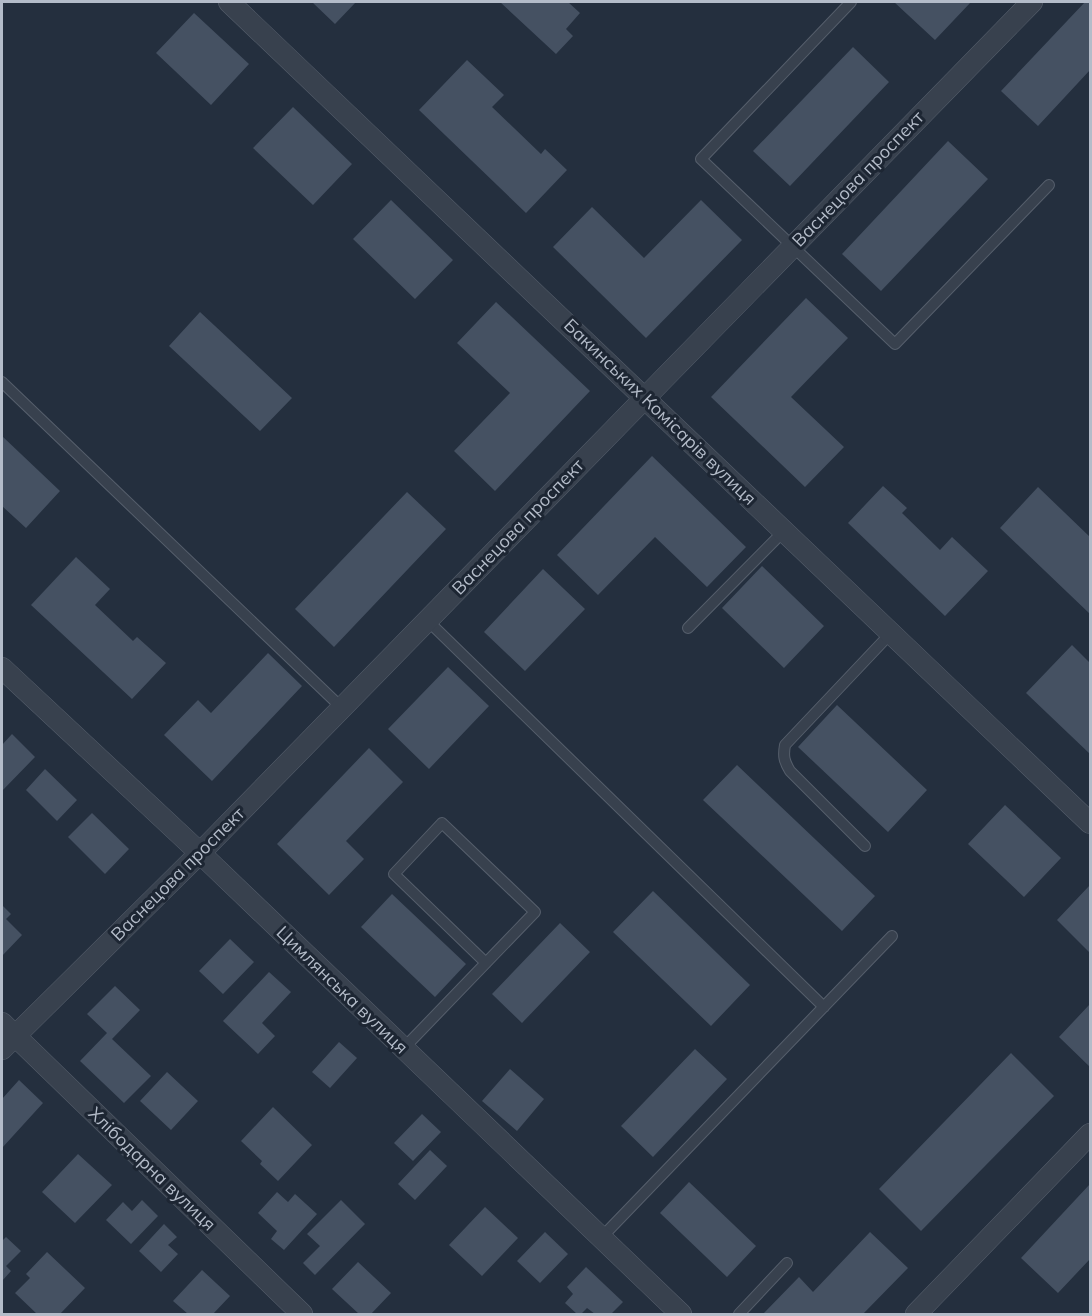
<svg xmlns="http://www.w3.org/2000/svg" width="1092" height="1316" font-family="Mulish,sans-serif">
<rect width="100%" height="100%" fill="#242f3e"/>
<path fill="#455162" d="M312,2H356L335,24Z
M500,2H568L580,13L566,29L573,36L556,54Z
M894,2H971L935,40Z
M1085,2H1090V70L1038,126L1001,91Z
M194,13L249,64L211,105L156,53Z
M853,47L889,82L790,186L753,151Z
M467,60L504,95L492,107L541,154L545,149L567,170L526,213L419,110Z
M293,107L352,164L313,205L253,148Z
M948,141L988,179L881,291L842,254Z
M391,200L453,260L415,299L353,239Z
M701,200L742,240L646,338L553,247L592,207L644,258Z
M806,298L848,338L791,397L844,447L805,487L711,397Z
M496,302L590,391L495,491L454,451L510,393L457,343Z
M200,312L292,398L260,431L169,346Z
M2,436L60,491L26,528L2,506Z
M652,456L746,547L707,587L655,537L598,595L557,555Z
M883,486L907,508L902,513L940,550L952,537L988,571L945,616L848,523Z
M1038,487L1090,537V614L1000,528Z
M407,492L446,529L334,647L295,609Z
M76,557L110,589L95,605L133,641L137,637L166,663L132,699L31,605Z
M762,566L824,626L784,668L722,608Z
M543,569L585,609L525,671L484,632Z
M1072,645L1090,663V754L1026,693Z
M268,653L302,686L212,781L164,735L198,700L211,713Z
M448,667L489,706L429,769L388,729Z
M837,705L927,790L888,832L798,747Z
M12,734L35,757L2,791V745Z
M369,748L403,782L346,841L364,859L329,895L277,844Z
M737,765L875,896L842,931L703,800Z
M45,769L77,800L57,821L26,790Z
M1005,805L1061,858L1024,897L968,844Z
M92,813L129,849L105,874L68,837Z
M1090,885V953L1057,920Z
M653,891L750,985L711,1026L613,932Z
M392,894L466,964L435,997L361,927Z
M2,905L11,914L6,919L22,935L2,956Z
M560,923L590,952L522,1023L492,994Z
M230,939L254,962L223,994L199,971Z
M269,972L291,992L262,1023L275,1036L258,1054L223,1021Z
M115,986L140,1010L112,1039L151,1076L124,1103L80,1061L107,1033L87,1014Z
M1090,1004V1067L1059,1037Z
M339,1042L357,1058L330,1088L312,1072Z
M695,1049L727,1079L653,1157L621,1126Z
M1011,1053L1054,1096L921,1231L879,1189Z
M510,1069L544,1099L517,1131L482,1101Z
M167,1072L198,1101L171,1130L140,1101Z
M19,1080L43,1103L2,1148V1099Z
M273,1107L312,1145L278,1181L260,1164L262,1161L241,1141Z
M422,1114L441,1132L413,1161L394,1143Z
M430,1150L447,1166L415,1200L398,1184Z
M78,1154L112,1185L75,1223L42,1192Z
M689,1182L756,1246L727,1277L660,1213Z
M1090,1184V1259L1058,1293L1021,1258Z
M277,1192L288,1202L295,1194L317,1214L284,1250L271,1239L277,1231L258,1213Z
M142,1200L158,1216L131,1244L106,1220L123,1202L132,1211Z
M341,1200L365,1224L315,1275L303,1263L320,1246L307,1234Z
M485,1207L518,1238L482,1276L449,1245Z
M164,1224L177,1237L168,1245L178,1254L161,1272L139,1251Z
M545,1232L568,1254L540,1283L517,1261Z
M870,1232L908,1268L863,1314H763L799,1277L813,1292Z
M6,1237L21,1251L6,1266L11,1271L2,1281V1241Z
M47,1252L85,1288L60,1314H37L15,1293L30,1278L26,1274Z
M358,1262L391,1293L371,1314H359L332,1289Z
M586,1267L623,1302L611,1314H595L587,1308L581,1314H577L565,1303L573,1294L567,1287Z
M202,1270L230,1296L213,1314H188L173,1301Z"/>
<g fill="none" stroke-linecap="round" stroke-linejoin="round">
<defs>
<path id="lane" d="M851,2L701,159L895,344L1049,185
M2,382L342,708
M427,620L824,1007
M688,628L784,531
M865,846L790,771C784,761 783,756 785,745L891,633
M403,1049L535,912L442,823L394,874L486,963
M601,1238L892,936
M739,1314L787,1263"/>
<path id="street" d="M229,2L1090,823
M2,668L200,853L681,1314
M2,1023L302,1314
M2,1049L200,853L1032,2
M916,1314L1090,1134"/>
</defs>
<use href="#lane" stroke="#565f6c" stroke-width="12"/>
<use href="#street" stroke="#565f6c" stroke-width="22"/>
<use href="#lane" stroke="#38414e" stroke-width="10"/>
<use href="#street" stroke="#38414e" stroke-width="21"/>
</g>
<g text-anchor="middle" stroke-width="6" stroke-linejoin="round" paint-order="stroke">
<g font-size="18" fill="#b4bcc9" stroke="#1d2633">
<text transform="translate(858 179) rotate(-46)" y="6">Васнецова проспект</text>
<text transform="translate(660 412) rotate(44)" y="6">Бакинських Комісарів вулиця</text>
<text transform="translate(518 527) rotate(-46)" y="6">Васнецова проспект</text>
<text transform="translate(178 874) rotate(-45)" y="6">Васнецова проспект</text>
<text transform="translate(342 990) rotate(44)" y="6">Цимлянська вулиця</text>
<text transform="translate(152 1169) rotate(44)" y="6">Хлібодарна вулиця</text>
</g>
</g>
<rect width="1092" height="1316" fill="none" stroke="#b4bcc9" stroke-width="6"/>
</svg>
